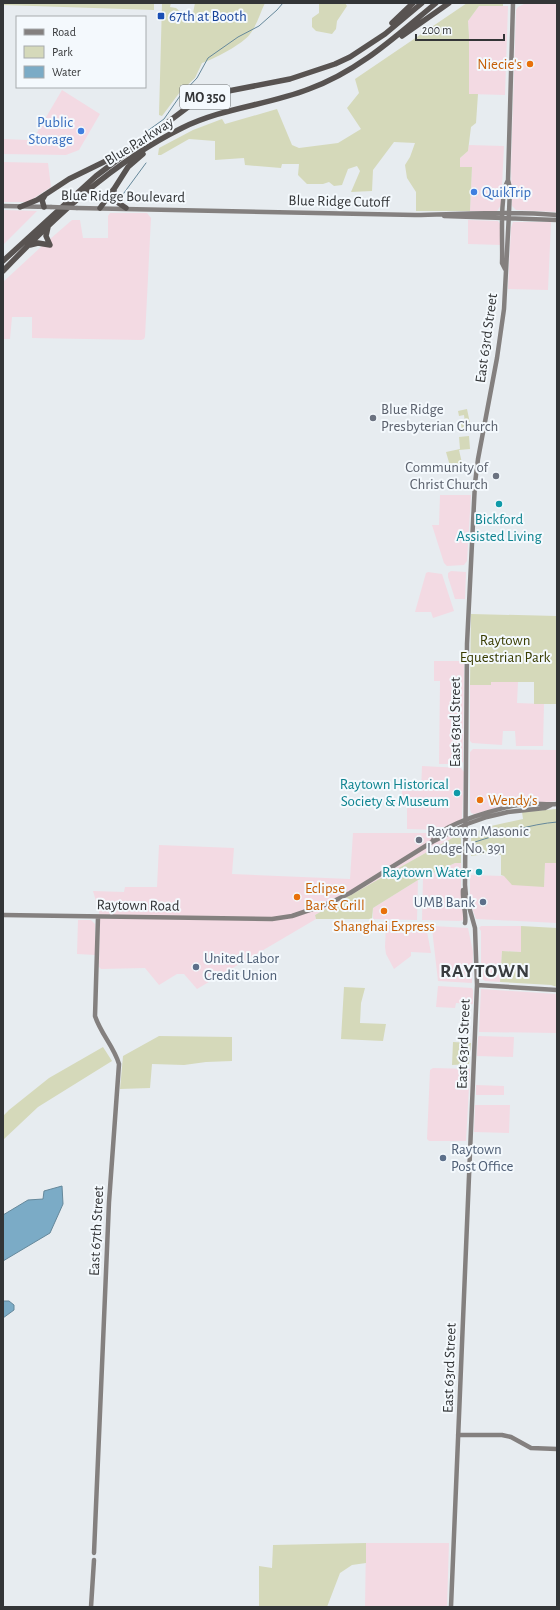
<svg xmlns="http://www.w3.org/2000/svg" width="560" height="1610" font-family="'Alegreya Sans',sans-serif">
<rect width="100%" height="100%" fill="#e7ecf0"/>
<path fill="#f3dae3" d="M526,3H557V212L516,210L512,206L511,166L516,10L518,7Z
M479,6H508L505,95L469,94V36L468,21Z
M62,90L100,114L79,150L66,155L3,154V139L28,140L35,136Z
M469,145L504,146L501,205L497,211H470L472,168L460,167V158L468,151Z
M3,162L48,163L51,187L28,202H3Z
M3,210L37,211L3,245Z
M110,213H147L151,218L145,337L144,339L141,340L32,338V317H12L10,339H3V282L42,246L72,220H80L83,238H108V216Z
M468,220L498,221L501,225V245L468,244Z
M513,222H551L548,290L508,289L511,228Z
M440,495H471L467,561L464,565L447,566L444,563L432,525H439Z
M451,571L466,572L465,599H455L448,577V573Z
M428,572L442,574L454,611L433,618L431,612H415L426,573Z
M434,661H464L463,762L460,764H439L440,681H434Z
M491,682H518L517,703L544,704L543,746H516L515,731H503L502,745L472,743L470,741V685H490Z
M473,749L557,750V801L497,808L474,814L471,813L470,809V752Z
M422,766L461,768L464,772L462,819L441,830L407,829V807H401L402,790L421,791Z
M353,833H426L454,837L315,915L316,919L197,989L184,974H177L159,985L145,968L101,969L99,967L100,923L99,911L93,891L124,892L125,887H157L159,845L234,848L232,874L350,879Z
M455,863H461V896L464,920L459,921L422,920L423,878Z
M545,863H557V923L476,919L472,908L470,896V875L504,876L544,886Z
M418,880L417,920L373,919V908Z
M78,920H91L95,924V955L77,954Z
M386,925L426,926L431,953L411,952V956L394,969L386,954L385,947Z
M433,926L468,928L473,952L472,983L438,981L432,929Z
M481,926H521V952L502,951L500,982L485,981L481,978V931L479,928Z
M438,986L472,988L473,990V1004L456,1003L455,1008L436,1007Z
M481,989L557,994V1033L479,1032Z
M479,1036L514,1037L513,1057L477,1056L478,1037Z
M433,1068L470,1069L466,1141H429L427,1139L430,1070Z
M476,1085L504,1086V1095H476Z
M475,1105H510L509,1133L474,1132Z
M366,1543H449L447,1607H365Z"/>
<path fill="#d5d9ba" d="M3,3H154V10L3,5Z
M162,3H171L170,7L176,8L183,14L193,13L195,3H265C260,13 257,25 250,34C243,44 214,59 202,63L195,78L180,92L162,116L159,115Z
M319,3H345L347,6L337,21L336,29L332,34L316,31L312,27V18L319,13Z
M467,3H503V6H479L468,21L469,36V94H478L476,123L471,127L468,151L460,158V167H472L470,211H416V192L407,178L405,165L410,157L415,143L394,142L373,170L372,191L351,192L360,171L357,166L348,169L342,185L334,186L329,182L323,184H307L298,175L299,164H282L281,168L245,165L244,158L215,160V141L189,139L161,155H158L159,148L193,130L222,119L225,124L277,109L292,145L299,148L338,143L361,129L347,108L359,93L355,79Z
M467,409L471,428L462,430L461,424L465,423L464,415L459,416L458,411Z
M469,436L470,449L459,450L462,463L450,466L446,452L460,449L459,437Z
M471,614L557,616V704H534V682H491V685H470Z
M557,809V863H545L544,887L512,885L504,876L501,875V855L486,854L471,856V837L478,831L491,826L523,819L522,812Z
M454,837L461,838V863H455L418,880L373,908L372,919H316L315,915Z
M521,926L557,928V987L551,985L500,982L502,951L521,952Z
M344,987L365,988L361,1003L360,1023L386,1024L383,1041L341,1039Z
M159,1036L232,1037V1061L206,1062L184,1065L152,1064L150,1088L120,1089L123,1056Z
M453,1042L471,1043L469,1064L452,1065Z
M103,1047L112,1061L38,1107L3,1140V1116L9,1110L49,1078Z
M366,1543V1563L352,1565L340,1573L327,1607H259V1566L272,1568L273,1545Z"/>
<path fill="#7babc6" stroke="#65889b" d="M62,1186L63,1204L50,1233L3,1261V1215L28,1200L43,1199L44,1191Z
M3,1301H9L14,1305V1310L3,1318Z"/>
<g fill="none" stroke-linecap="round" stroke-linejoin="round">
<path stroke="#65889b" stroke-width="1" d="M146,132L164,119L180,96L197,78L208,58L238,37L259,26L277,10L283,3
M121,197L146,163
M475,842C500,834 531,824 557,822"/>
<path stroke="#84807f" stroke-width="4.5" d="M3,206L51,207
M77,208L415,215C462,214 510,211 557,215
M444,216L557,220
M505,269L502,263C503,244 499,196 508,180
M452,832L459,833L466,838
M432,842C438,824 507,805 526,804C536,803 547,805 557,804
M463,890C462,900 467,917 465,923
M3,915L272,919L292,916L330,903L350,893L432,842L467,824L487,817L508,812L545,808L551,805
M477,985L557,990
M458,1435H502L511,1437L531,1448L557,1449
M94,1553L109,1202L119,1064C114,1047 101,1034 95,1016L98,917
M91,1607L94,1560
M451,1607L477,985L475,928L466,896L465,885L467,644L475,483L478,459L497,358L504,309L509,213L510,188L508,180L513,3"/>
<path stroke="#585351" stroke-width="5.5" d="M392,23L413,3
M402,36L449,3
M20,207L37,200L69,179L116,156
M44,207L42,200L45,195
M100,208L113,190
M126,208L114,200V189L128,167L143,154
M30,245L38,243L50,245L46,236L48,227
M3,261L96,176L192,104L218,93L290,79L335,64L350,57L385,34L422,3
M3,271C56,216 113,162 182,128C222,108 268,105 309,89C359,71 396,36 436,3"/>
<path stroke="#84807f" stroke-width="4.5" d="M51,207L77,208"/>
</g>
<rect fill="#1a4fb4" stroke="#f4f9fd" stroke-width="1.5" x="157" y="12" width="8" height="8" rx="2"/>
<g fill="#e8710a" stroke="#f4f9fd" stroke-width="1.5">
<circle cx="530" cy="64" r="4"/>
<circle cx="480" cy="800" r="4"/>
<circle cx="297" cy="897" r="4"/>
<circle cx="384" cy="911" r="4"/>
</g>
<g fill="#3f7fe0" stroke="#f4f9fd" stroke-width="1.5">
<circle cx="81" cy="131" r="4"/>
<circle cx="474" cy="192" r="4"/>
</g>
<g fill="#6b7280" stroke="#f4f9fd" stroke-width="1.5">
<circle cx="373" cy="418" r="4"/>
<circle cx="496" cy="476" r="4"/>
<circle cx="419" cy="840" r="4"/>
</g>
<g fill="#0f9aa8" stroke="#f4f9fd" stroke-width="1.5">
<circle cx="499" cy="504" r="4"/>
<circle cx="457" cy="793" r="4"/>
<circle cx="479" cy="872" r="4"/>
</g>
<g fill="#5c6f8a" stroke="#f4f9fd" stroke-width="1.5">
<circle cx="483" cy="902" r="4"/>
<circle cx="196" cy="967" r="4"/>
<circle cx="443" cy="1158" r="4"/>
</g>
<g text-anchor="middle" stroke-width="4" stroke-linejoin="round" paint-order="stroke">
<rect fill="#f4f9fd" stroke="#6d7072" stroke-width="1" x="180" y="85" width="50" height="24" rx="3"/>
<g font-size="14" font-weight="bold" fill="#333537">
<text x="205" y="102">MO 350</text>
</g>
<g font-size="15" fill="#164399" stroke="#f4f9fd" text-anchor="start">
<text x="169" y="21">67th at Booth</text>
</g>
<g font-size="15" fill="#c56008" stroke="#f4f9fd" text-anchor="start">
<text x="522" y="69" text-anchor="end">Niecie's</text>
<text x="488" y="805">Wendy's</text>
<text x="305" y="893">Eclipse<tspan x="305" dy="17">Bar &amp; Grill</tspan></text>
<text x="384" y="931" text-anchor="middle">Shanghai Express</text>
</g>
<g font-size="15" fill="#366cbe" stroke="#f4f9fd" text-anchor="end">
<text x="73" y="127">Public<tspan x="73" dy="17">Storage</tspan></text>
<text x="482" y="197" text-anchor="start">QuikTrip</text>
</g>
<g font-size="15" fill="#333537" stroke="#f4f9fd">
<text transform="translate(139 141) rotate(-32)" y="5">Blue Parkway</text>
<text transform="translate(123 196) rotate(1)" y="5">Blue Ridge Boulevard</text>
<text transform="translate(339 201) rotate(1)" y="5">Blue Ridge Cutoff</text>
<text transform="translate(486 338) rotate(-82)" y="5">East 63rd Street</text>
<text transform="translate(455 722) rotate(-90)" y="5">East 63rd Street</text>
<text transform="translate(138 905) rotate(1)" y="5">Raytown Road</text>
<text transform="translate(463 1044) rotate(-88)" y="5">East 63rd Street</text>
<text transform="translate(96 1231) rotate(-87)" y="5">East 67th Street</text>
<text transform="translate(449 1368) rotate(-88)" y="5">East 63rd Street</text>
</g>
<g font-size="15" fill="#5b616d" stroke="#f4f9fd" text-anchor="start">
<text x="381" y="414">Blue Ridge<tspan x="381" dy="17">Presbyterian Church</tspan></text>
<text x="488" y="472" text-anchor="end">Community of<tspan x="488" dy="17">Christ Church</tspan></text>
<text x="427" y="836">Raytown Masonic<tspan x="427" dy="17">Lodge No. 391</tspan></text>
</g>
<g font-size="15" fill="#0d838f" stroke="#f4f9fd" text-anchor="end">
<text x="499" y="524" text-anchor="middle">Bickford<tspan x="499" dy="17">Assisted Living</tspan></text>
<text x="449" y="789">Raytown Historical<tspan x="449" dy="17">Society &amp; Museum</tspan></text>
<text x="471" y="877">Raytown Water</text>
</g>
<g font-size="15" fill="#393c01" stroke="#f4f9fd">
<text x="505" y="645">Raytown<tspan x="505" dy="17">Equestrian Park</tspan></text>
</g>
<g font-size="15" fill="#4e5e75" stroke="#f4f9fd" text-anchor="start">
<text x="475" y="907" text-anchor="end">UMB Bank</text>
<text x="204" y="963">United Labor<tspan x="204" dy="17">Credit Union</tspan></text>
<text x="451" y="1154">Raytown<tspan x="451" dy="17">Post Office</tspan></text>
</g>
<g font-size="19" font-weight="bold" letter-spacing="1" fill="#383c3f" stroke="#f4f9fd">
<text x="485" y="977">RAYTOWN</text>
</g>
</g>
<rect width="560" height="1610" fill="none" stroke="#333537" stroke-width="8"/>
<rect x="16" y="16" width="130" height="72" fill="#f4f9fd" stroke="#a7abae"/>
<rect x="24" y="29" width="20" height="6" fill="#84807f" stroke="#a7abae"/>
<text x="52" y="36" font-size="12" fill="#333537">Road</text>
<rect x="24" y="46" width="20" height="12" fill="#d5d9ba" stroke="#a7abae"/>
<text x="52" y="56" font-size="12" fill="#333537">Park</text>
<rect x="24" y="66" width="20" height="12" fill="#7babc6" stroke="#a7abae"/>
<text x="52" y="76" font-size="12" fill="#333537">Water</text>
<path d="M416 34v6h88v-6" fill="none" stroke="#333537" stroke-width="2"/>
<text x="422" y="34" font-size="12" fill="#333537" stroke="#f4f9fd" stroke-width="3" paint-order="stroke">200 m</text>
</svg>
